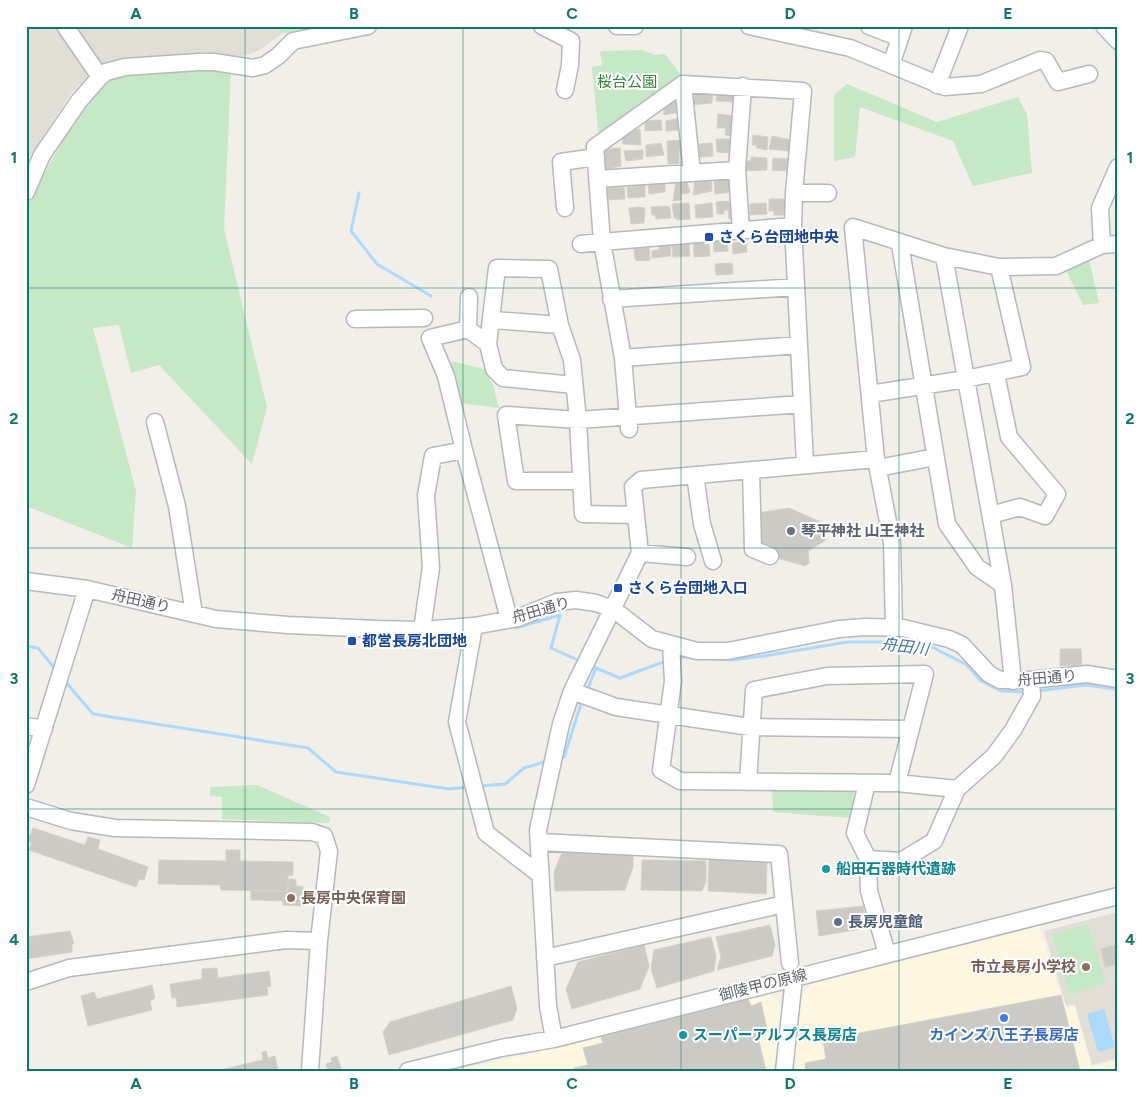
<svg xmlns="http://www.w3.org/2000/svg" width="1144" height="1097" font-family="Figtree,'Noto Sans JP',sans-serif">
<rect width="100%" height="100%" fill="#f1efe8"/>
<path fill="#fef7e0" d="M1038,925L1061,995L1067,1008L1074,1006L1092,1067L1115,1061L1118,1071H791L799,1000L811,984Z
M769,993L782,1005L775,1071H455L601,1037Z"/>
<path fill="#e1ded6" d="M26,26H280L283,33L258,51L234,59L145,56L101,66L72,92L26,163Z
M1118,912V1058L1092,1065L1075,1004L1066,1006L1044,931Z"/>
<path fill="#c5e8c5" d="M280,26H328L329,32L283,33Z
M641,50L656,55L665,54L683,78L599,140L592,67L602,65L600,51Z
M231,69L224,229L267,407L252,464L159,365L131,373L119,325L93,328L136,491L132,548L26,506V206L84,103L116,74Z
M847,84L937,122L1018,97L1027,114L1032,173L973,186L953,141L860,107L855,157L834,161V95Z
M1089,259L1099,303L1083,305L1066,270Z
M451,361L484,369L493,385L499,408L459,403Z
M257,785L330,817L329,823L222,819V797L210,796V787Z
M772,789L854,792L850,818L773,812Z
M1088,924L1106,984L1070,995L1052,934Z"/>
<path fill="#aadaff" d="M1104,1009L1115,1047L1098,1052L1087,1014Z"/>
<g fill="none" stroke-linecap="round" stroke-linejoin="round">
<path stroke="#aadaff" stroke-width="3" d="M359,193L351,231L377,264L431,296
M516,628L560,615L551,648L582,662
M26,646L38,648L55,669
M680,657H692
M716,659L731,660L764,656L847,642H900L930,646L967,665L981,681L1001,691L1025,692
M590,666L596,668
M64,680L93,714L308,748L336,772L449,789L469,787
M588,688L596,668L620,678L666,661
M1037,691L1086,685L1115,689L1118,692
M564,757L581,704
M480,786L505,784L524,768L547,761"/>
</g>
<path fill="#cccac5" stroke="#d6d1c6" d="M713,88L712,103L693,105L696,90Z
M717,91L739,92L738,102L716,101Z
M679,99L680,112L664,115L663,104L669,100Z
M718,114L735,116V136L725,135L726,128H717Z
M680,118L683,130L666,131V121Z
M661,120L662,130L645,131V121Z
M640,129L641,145L623,144L622,133Z
M753,135L768,137L767,150L756,148L757,145H752Z
M772,136L792,140L789,151L769,149Z
M716,139H735L733,153L717,152Z
M684,140L682,151H679V164H668L667,141Z
M661,143L664,155L646,157V145Z
M712,143L713,156L700,157L699,144Z
M620,148L621,166L602,170L601,150Z
M643,150V159L626,161L624,151Z
M751,157L767,158V170L745,171L746,161H751Z
M773,158L788,159L787,171L772,170Z
M711,176L712,191L693,195L695,180Z
M732,176L733,192L715,194L714,178Z
M665,182V192L649,194L648,184Z
M676,182H687L690,191L689,193L681,194V200L673,201Z
M645,183V197L628,198L627,187H632V184Z
M624,187L625,199L605,200L604,189Z
M769,199H789V215H774V211H769Z
M731,201L736,218L729,219L728,210H724V214H717L716,202Z
M689,203L690,219L677,220V218H674L672,204Z
M712,203L713,217L696,218L695,205Z
M766,203L767,214L750,215V204Z
M667,206L670,208L671,218L656,219L655,215H652L651,207Z
M638,207L645,208L644,223L631,224L629,208Z
M727,237L728,251L714,252L713,238Z
M704,239V245L709,244L710,256L694,257L693,240Z
M689,241L690,256L673,257L672,246L676,245V242Z
M746,242L747,252L733,254L732,243Z
M659,243H670L671,256L652,258V251L659,250Z
M649,245L650,260L637,261L635,259L634,246Z
M732,263L733,274L716,275L715,264Z
M789,508L823,523L826,540L808,551L809,563L805,566L770,556L759,543L757,513Z
M1060,649H1081L1082,665L1060,666Z
M33,828L85,845L88,837L100,840L98,849L148,867L144,880L139,879L136,887L29,850L32,843L28,840Z
M226,850H240V861L293,862V875L288,876V891L221,890L220,885L158,884L159,860L226,861Z
M563,850L633,851V867L625,890L555,891L554,872Z
M709,859L767,862L766,894L708,891Z
M642,860L706,861V881L702,891L641,890Z
M288,879H296V886L303,887V891L306,892V906L283,905V901L251,900V891H288Z
M863,906L867,928L819,936L816,911Z
M770,925L775,945L772,956L717,970L721,957L716,937Z
M70,931L74,944H72V952L26,959V937Z
M711,937L716,956L714,971L657,988L651,969L654,950Z
M1118,944V964L1105,967L1101,949Z
M644,945L649,966L640,989L572,1009L566,989L578,962Z
M217,968L218,978L269,971L271,986L267,987L268,995L177,1007L176,998H172L170,984L202,979V969Z
M152,985L155,998L150,1001L152,1010L88,1026L81,996L94,992L97,999Z
M511,986L517,1008L513,1020L389,1055L383,1032L390,1022Z
M1061,995L1080,1071H806L805,1063L826,1059L823,1040Z
M748,999L751,1006L761,1002L767,1029L757,1033L766,1071H575L574,1068L588,1065L583,1048L603,1043L601,1037Z
M266,1051L268,1058L275,1056L278,1071H215L263,1060L262,1052Z
M337,1056L341,1068L328,1071L326,1064L332,1062L331,1058Z"/>
<g fill="none" stroke-linecap="round" stroke-linejoin="round">
<defs>
<path id="minor" d="M65,26L100,77
M542,26L571,41L570,65L565,90
M617,26H635
M749,26L850,48L945,87L981,84L1040,60L1046,61L1058,82L1089,74
M869,26L900,38
M1104,26L1118,41
M891,65L904,26
M683,84L692,173
M937,85L960,26
M597,179L737,170
M26,192L42,155L79,101L100,77L106,72L125,67L198,62H214L253,68L265,65L278,56L293,41L368,26
M794,193H828
M565,208L561,162L596,157
M741,230L737,170L743,86
M581,244L602,242L595,147L683,84L803,91L794,193L793,226L805,464
M900,244L947,524L977,567L1003,585
M1102,245L1118,244
M944,256L1003,585L1013,681
M611,299L796,287
M355,319L424,318
M493,320L560,325
M468,329L469,297
M623,358L799,345
M574,385L503,378L494,369L488,344L497,268L549,269L560,325L572,360L578,420L506,415L516,481H580
M870,394L966,379L1022,367L999,267
M155,422L177,506L194,614
M629,429L623,358L602,242L793,226
M464,450L446,376L430,338L468,329L488,344
M878,468L935,457
M751,470L753,549L770,556
M695,475L702,524L713,561
M635,515L583,514L578,420L802,404
M991,515L1020,507L1045,516L1057,494L1009,437L996,374
M640,553L687,557
M26,581L87,589L216,619L288,625L377,629L422,630L474,626L518,618L557,602L576,600L596,603L613,609L652,639L697,651H728L839,629L865,627L903,628L949,639L962,645L989,674L1000,680H1031L1087,674L1118,679
M474,626L457,722L486,833L539,874
M894,627L892,543L876,459L853,227L944,256L999,267L1056,266L1102,245L1100,208L1118,167
M422,630L431,567L426,496L433,456L464,450L509,619
M671,645L673,681L661,770L680,781L897,783
M572,691L616,707L750,727L910,729
M26,726L44,729
M748,782L754,690L827,676L925,674L897,783L957,789
M867,783L855,833L868,859L869,891L887,954
M26,785L87,589
M26,807L71,821L115,828L312,832L324,836L329,851L319,941L310,1071
M539,842L779,854L790,963
M868,859L901,861L934,841L957,789L994,756L1013,730L1032,696L1031,680
M545,958L784,904
M26,982L69,968L286,940L319,941
M554,1039L548,1006L538,830L561,724L572,691L640,553L633,487L641,480L876,459
M408,1071L501,1048L554,1039L1118,896
M784,1071L794,978"/>
</defs>
<use href="#minor" stroke="#b5b8bc" stroke-width="19"/>
<use href="#minor" stroke="#fff" stroke-width="16"/>
</g>
<path fill="none" stroke="#0f766e" stroke-width="1" stroke-opacity="0.55" d="M245,26V1071M463,26V1071M681,26V1071M899,26V1071M26,288H1118M26,548H1118M26,809H1118"/>
<g fill="#1a4fb4" stroke="#fff" stroke-width="2">
<rect x="704" y="232" width="10" height="10" rx="2.5"/>
<rect x="613" y="583" width="10" height="10" rx="2.5"/>
<rect x="347" y="636" width="10" height="10" rx="2.5"/>
</g>
<circle fill="#6b7280" stroke="#fff" stroke-width="2" cx="791" cy="531" r="5"/>
<g fill="#0f9aa8" stroke="#fff" stroke-width="2">
<circle cx="826" cy="869" r="5"/>
<circle cx="683" cy="1035" r="5"/>
</g>
<g fill="#8d6e63" stroke="#fff" stroke-width="2">
<circle cx="291" cy="898" r="5"/>
<circle cx="1086" cy="967" r="5"/>
</g>
<circle fill="#5c6f8a" stroke="#fff" stroke-width="2" cx="838" cy="922" r="5"/>
<circle fill="#3f7fe0" stroke="#fff" stroke-width="2" cx="1004" cy="1018" r="5"/>
<g text-anchor="middle" stroke-width="4" stroke-linejoin="round" paint-order="stroke">
<g font-size="15" fill="#348238" stroke="#fff">
<text x="627" y="87">桜台公園</text>
</g>
<g font-size="15" font-weight="bold" fill="#164399" stroke="#fff" text-anchor="start">
<text x="719" y="242">さくら台団地中央</text>
<text x="628" y="593">さくら台団地入口</text>
<text x="362" y="646">都営長房北団地</text>
</g>
<g font-size="15" font-weight="bold" fill="#5b616d" stroke="#fff" text-anchor="start">
<text x="801" y="536">琴平神社 山王神社</text>
</g>
<g font-size="15" fill="#5f6368" stroke="#fff">
<text transform="translate(141 601) rotate(13)" y="5">舟田通り</text>
<text transform="translate(541 610) rotate(-16)" y="5">舟田通り</text>
<text transform="translate(1047 678) rotate(-5)" y="5">舟田通り</text>
<text transform="translate(763 985) rotate(-14)" y="5">御陵甲の原線</text>
</g>
<g font-size="15" font-weight="bold" fill="#0d838f" stroke="#fff" text-anchor="start">
<text x="836" y="874">船田石器時代遺跡</text>
<text x="693" y="1040">スーパーアルプス長房店</text>
</g>
<g font-size="15" font-weight="bold" fill="#785e54" stroke="#fff" text-anchor="start">
<text x="301" y="903">長房中央保育園</text>
<text x="1076" y="972" text-anchor="end">市立長房小学校</text>
</g>
<g font-size="15" font-weight="bold" fill="#4e5e75" stroke="#fff" text-anchor="start">
<text x="848" y="927">長房児童館</text>
</g>
<g font-size="15" font-weight="bold" fill="#366cbe" stroke="#fff">
<text x="1004" y="1040">カインズ八王子長房店</text>
</g>
<g font-size="16" font-style="italic" fill="#4174aa" stroke="#fff">
<text transform="translate(905 646) rotate(7)" y="6">舟田川</text>
</g>
</g>
<rect width="1144" height="1097" fill="none" stroke="#ffffff" stroke-width="55"/>
<rect x="28" y="28" width="1088" height="1042" fill="none" stroke="#0f766e" stroke-width="2"/>
<g font-size="16" text-anchor="middle" font-weight="bold" fill="#0f766e">
<text x="136" y="19">A</text>
<text x="354" y="19">B</text>
<text x="572" y="19">C</text>
<text x="790" y="19">D</text>
<text x="1008" y="19">E</text>
<text x="14" y="163">1</text>
<text x="1130" y="163">1</text>
<text x="14" y="424">2</text>
<text x="1130" y="424">2</text>
<text x="14" y="684">3</text>
<text x="1130" y="684">3</text>
<text x="14" y="945">4</text>
<text x="1130" y="945">4</text>
<text x="136" y="1089">A</text>
<text x="354" y="1089">B</text>
<text x="572" y="1089">C</text>
<text x="790" y="1089">D</text>
<text x="1008" y="1089">E</text>
</g>
</svg>
